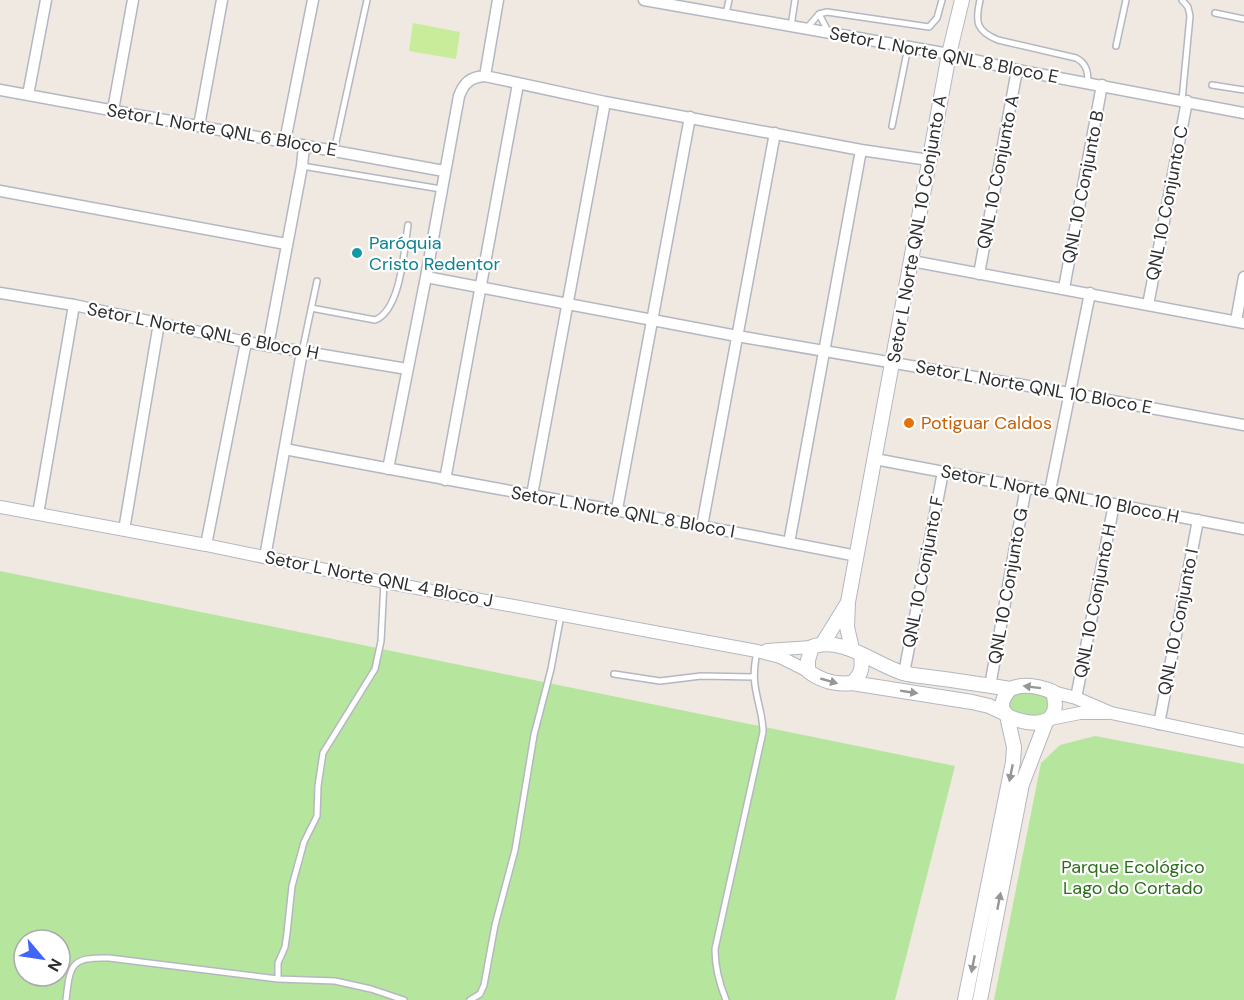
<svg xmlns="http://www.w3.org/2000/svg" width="1244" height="1000" font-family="'DM Sans',sans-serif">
<rect width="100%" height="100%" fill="#efe9e1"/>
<path fill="#b6e59e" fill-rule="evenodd" d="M0,571L955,766L895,1000H0ZM24,940H60V976H24Z
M1028,691L1040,694L1051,700L1047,717L1023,716L1009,709L1008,699L1014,692Z
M1095,736L1244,764V1000H994L1041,763L1060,745Z"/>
<path fill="#c9ec9a" d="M413,23L460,32L456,59L409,51Z"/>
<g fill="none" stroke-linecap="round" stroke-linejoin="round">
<defs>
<path id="service" d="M980,0C975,22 976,31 998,40L1076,58C1086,63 1088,71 1088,82
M1215,13L1244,19
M726,14L729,0
M819,14L829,33
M791,26L795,0
M806,29L819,14L827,12L929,27L937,18L942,0
M1116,46L1126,0
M1212,85L1244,90
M1182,100L1190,16L1188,7L1182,0
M892,126L908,47
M334,151L367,0
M302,166L441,189
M311,308L375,320C401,310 404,250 408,225
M302,352L317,281
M614,674L660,681L701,676L754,677
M278,979V963L285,947L287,933L292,886L304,842L317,816L318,786L323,753L375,669L381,641L384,582
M66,1000C70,964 71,957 109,958L278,979L335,981L371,989L404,1000
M470,1000L480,994L484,985L495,925L515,850L534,735L551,669L561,615
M726,1000C719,983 715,968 715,949L763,732C763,715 757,701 755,685C753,673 755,662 757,651"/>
<path id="minor" d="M644,0L949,54L1017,70L1244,113
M485,76L498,0
M0,90L444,171
M28,95L46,0
M113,110L133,0
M199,126L222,0
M285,141L313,0
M0,191L286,244
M912,261L1244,323
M979,274L1017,70
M426,277L737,336L1069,393L1244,425
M1064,288L1102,85
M0,293L74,305L246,342L407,369
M1148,305L1187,101
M1236,321L1244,277
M268,346L302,166L304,145
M285,449C476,486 667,518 857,556
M875,459L1244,529
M388,469L426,277L459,96C464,83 470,77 485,76L605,102L861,150L929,160
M445,480L518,84
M1050,491L1090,293
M532,495L605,102
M617,509L690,117
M38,514L74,305
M702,526L775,133
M124,530L159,323
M789,543L861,150
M206,545L246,342
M265,557L302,352
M904,673L943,472
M990,686L1026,487
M1076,698L1114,504
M1159,724L1198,520"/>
<path id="tertiary" d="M0,507L206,545L384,582L757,651L780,657L808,671
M767,650L812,647
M1053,692L1076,698L1111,713L1244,741
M1050,719L1080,713H1108"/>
<path id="secondary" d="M823,643L847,604
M852,649L847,627L848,602L949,54L962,0
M852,683C861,675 863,668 861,656
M1004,713L989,706L972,702L852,683C835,685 821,681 808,671V660L812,647C841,635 876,665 903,673C914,676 925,676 936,678C960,681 985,685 1010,689C1024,683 1039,686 1053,692C1061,721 1043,727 1018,720C1015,719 1008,717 1006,714C998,707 1004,696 1010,689
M965,1000L1013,762L1014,747L1007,716
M980,1000L1022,784L1046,722"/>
</defs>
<use href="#service" stroke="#b4b7c1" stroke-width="8"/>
<use href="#minor" stroke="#b4b7c1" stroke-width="13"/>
<use href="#tertiary" stroke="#b4b7c1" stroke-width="14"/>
<use href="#secondary" stroke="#b4b7c1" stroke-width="16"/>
<use href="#service" stroke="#fff" stroke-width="5"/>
<use href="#minor" stroke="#fff" stroke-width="10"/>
<use href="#tertiary" stroke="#fff" stroke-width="12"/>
<use href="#secondary" stroke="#fff" stroke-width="14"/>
</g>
<defs><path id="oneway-solid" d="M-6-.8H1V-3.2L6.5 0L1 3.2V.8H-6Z" transform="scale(1.5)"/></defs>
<g fill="#969696">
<use href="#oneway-solid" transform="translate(829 681) rotate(16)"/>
<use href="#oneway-solid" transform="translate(1032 687) rotate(-173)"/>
<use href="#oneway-solid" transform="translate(909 692) rotate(9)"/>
<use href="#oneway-solid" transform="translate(1011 773) rotate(101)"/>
<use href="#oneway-solid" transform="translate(999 901) rotate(-79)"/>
<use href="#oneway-solid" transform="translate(973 964) rotate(101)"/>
</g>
<circle fill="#0f9aa8" stroke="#fff" stroke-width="2" cx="357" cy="253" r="6"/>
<circle fill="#e8710a" stroke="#fff" stroke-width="2" cx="909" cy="423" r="6"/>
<g text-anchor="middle" stroke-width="4.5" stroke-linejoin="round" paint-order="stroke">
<g font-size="18" fill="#2e2e2e" stroke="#fff">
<text transform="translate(944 55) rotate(11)" y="6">Setor L Norte QNL 8 Bloco E</text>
<text transform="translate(222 130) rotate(10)" y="6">Setor L Norte QNL 6 Bloco E</text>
<text transform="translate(998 172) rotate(-79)" y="6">QNL 10 Conjunto A</text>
<text transform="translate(1083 187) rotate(-79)" y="6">QNL 10 Conjunto B</text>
<text transform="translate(1167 203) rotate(-79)" y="6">QNL 10 Conjunto C</text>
<text transform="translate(917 229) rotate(-80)" y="6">Setor L Norte QNL 10 Conjunto A</text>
<text transform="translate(203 331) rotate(11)" y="6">Setor L Norte QNL 6 Bloco H</text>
<text transform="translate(1034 387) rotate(10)" y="6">Setor L Norte QNL 10 Bloco E</text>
<text transform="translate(1060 494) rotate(11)" y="6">Setor L Norte QNL 10 Bloco H</text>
<text transform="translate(623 512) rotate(10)" y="6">Setor L Norte QNL 8 Bloco I</text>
<text transform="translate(923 572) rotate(-79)" y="6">QNL 10 Conjunto F</text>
<text transform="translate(379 579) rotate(11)" y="6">Setor L Norte QNL 4 Bloco J</text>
<text transform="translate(1008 586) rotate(-80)" y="6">QNL 10 Conjunto G</text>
<text transform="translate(1095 601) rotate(-79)" y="6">QNL 10 Conjunto H</text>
<text transform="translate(1178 622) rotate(-79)" y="6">QNL 10 Conjunto I</text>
</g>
<g font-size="18" fill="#0d838f" stroke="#fff" text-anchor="start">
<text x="369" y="249">Paróquia<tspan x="369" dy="21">Cristo Redentor</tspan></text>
</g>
<g font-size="18" fill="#c56008" stroke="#fff" text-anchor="start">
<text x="921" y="429">Potiguar Caldos</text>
</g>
<g font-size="18" fill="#2c6e1b" stroke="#fff">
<text x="1133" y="873">Parque Ecológico<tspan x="1133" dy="21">Lago do Cortado</tspan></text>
</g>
</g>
<g transform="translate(42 958) rotate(119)"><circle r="28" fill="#ffffff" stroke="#ababab" stroke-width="1.5"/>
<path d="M0-4.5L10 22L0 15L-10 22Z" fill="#4264fb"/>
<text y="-9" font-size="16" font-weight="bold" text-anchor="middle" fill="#2e2e2e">N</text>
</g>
</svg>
